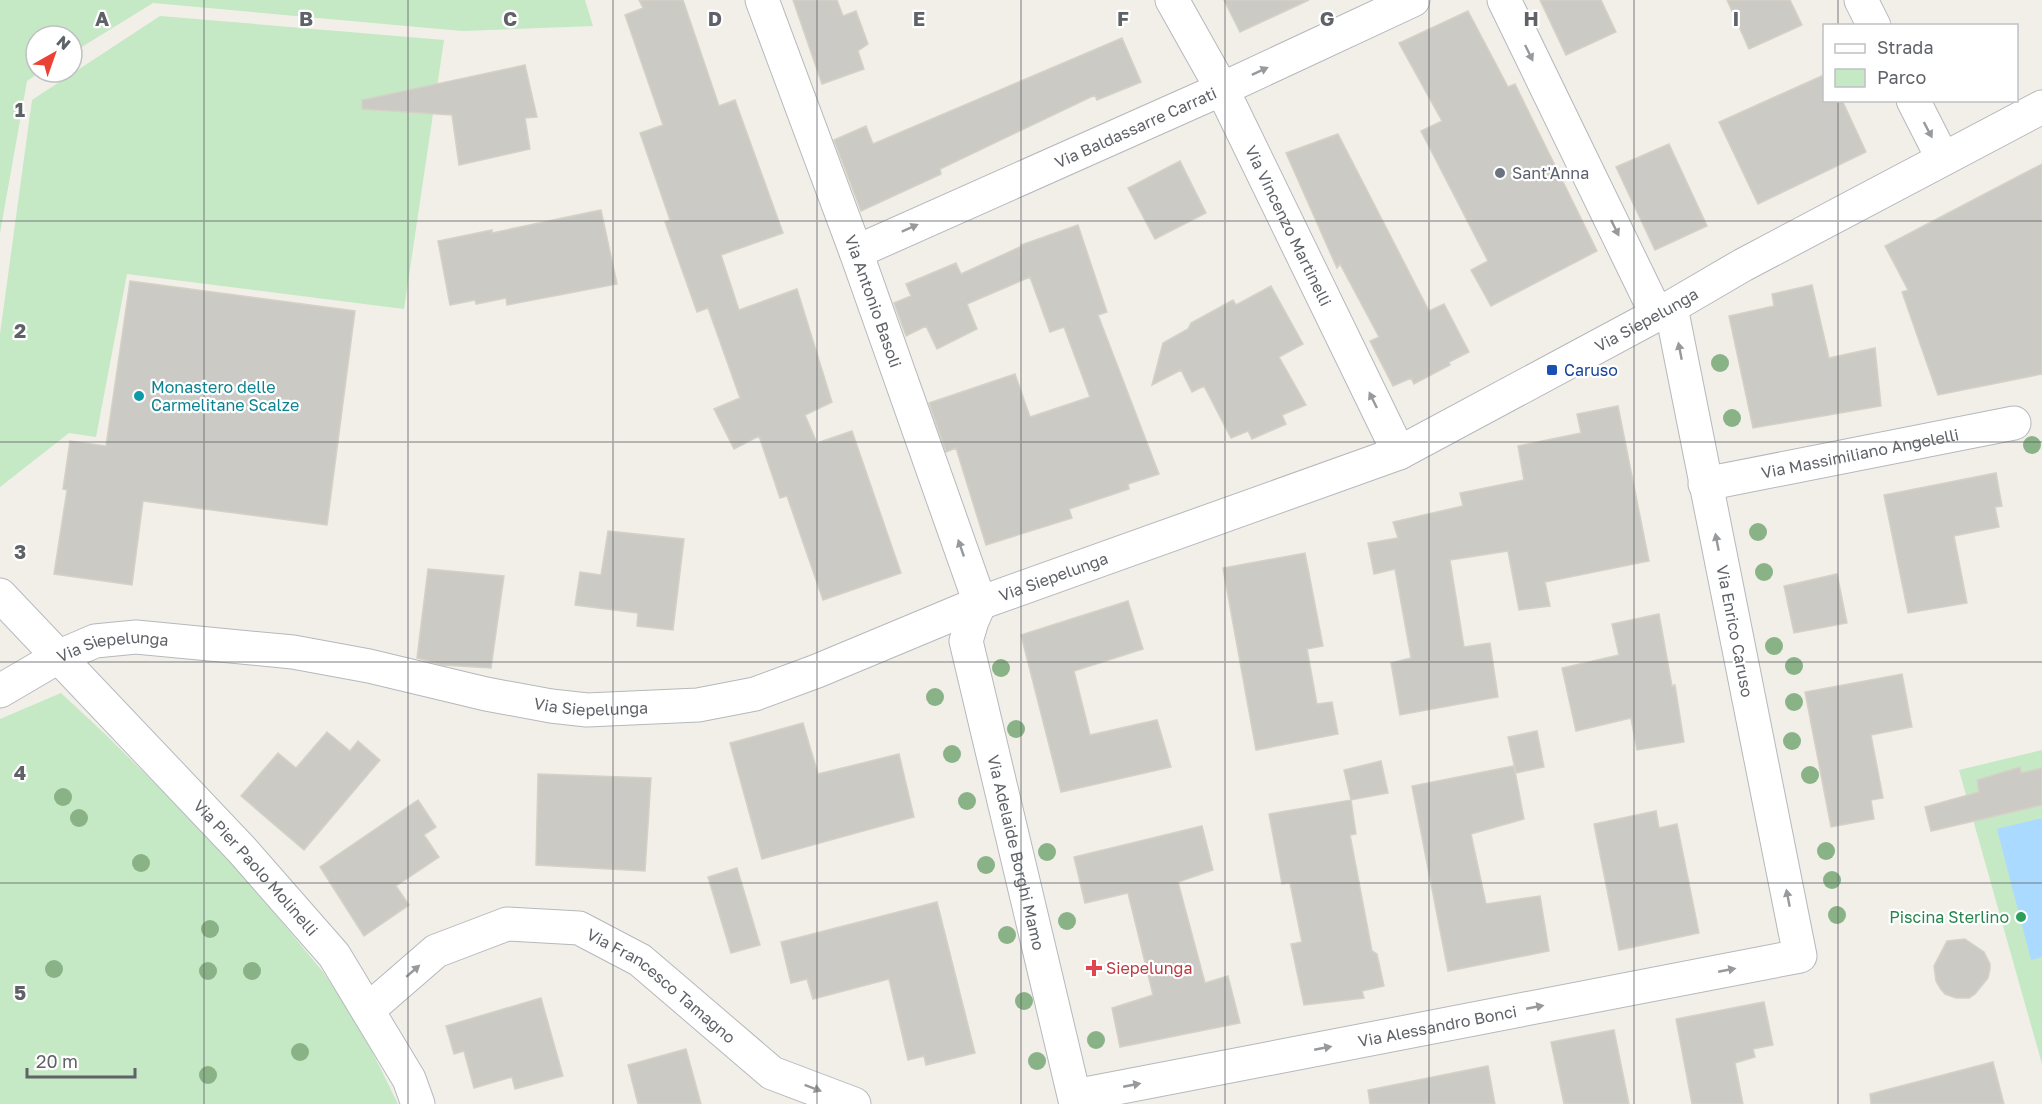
<svg xmlns="http://www.w3.org/2000/svg" width="2042" height="1104" font-family="'Golos Text',sans-serif">
<rect width="100%" height="100%" fill="#f1efe8"/>
<path fill="#c5e8c5" d="M0,0H585L593,26L462,31L153,3L72,53V36H36V72H40L27,81L0,233Z
M160,16L444,40L404,309L127,274L96,437L69,433L0,487V334L32,100Z
M61,693L104,733L227,855L323,972L358,1023L398,1104H0V719Z
M2042,750V1064L1959,770Z"/>
<path fill="#aadaff" d="M2042,818V957L2031,960L1997,829Z"/>
<path fill="#cccac5" stroke="#d6d1c6" stroke-width="1.5" d="M639,0H683L719,106L735,100L783,233L721,255L739,310L797,289L832,402L805,415L817,443L852,431L901,573L823,600L787,496L780,498L759,436L734,449L714,409L740,398L708,308L697,312L665,222L670,220L640,133L663,125L625,15L643,8Z
M793,0H837L843,16L856,11L868,44L858,51L864,69L822,84Z
M1224,0H1309L1240,32Z
M1540,0H1601L1616,32L1566,55Z
M1727,0H1790L1802,25L1749,49Z
M1468,11L1508,87L1515,84L1597,251L1491,306L1471,270L1488,261L1421,131L1442,121L1399,43Z
M1122,38L1141,82L1097,100L1095,95L940,169L941,174L861,211L834,140L866,126L873,144Z
M525,65L537,117L525,118L530,149L459,165L452,115L362,109V100Z
M1824,75V100H1842L1866,152L1758,204L1719,122Z
M1338,134L1429,311L1444,304L1469,352L1449,362L1450,365L1414,384L1411,378L1393,386L1370,341L1379,337L1340,264L1337,268L1286,153Z
M1669,144L1707,226L1655,250L1616,167Z
M1180,161L1206,213L1155,239L1128,188Z
M2042,164V374L1938,395L1902,292L1908,290L1885,246Z
M601,210L617,284L507,305L506,298L476,304L475,300L450,305L438,241L492,230V233Z
M1078,225L1107,312L1098,315L1159,474L1128,484L1129,489L1069,509L1072,518L986,545L956,448L946,452L929,403L1015,374L1030,417L1090,397L1064,327L1050,332L1030,277L967,304L977,329L937,349L926,326L906,336L894,303L911,296L906,284L956,263L961,274L1022,246L1021,245Z
M130,281L355,311L327,525L143,501L132,585L54,574L67,490L63,489L70,441L106,446Z
M1812,285L1829,358L1875,348L1881,406L1753,428L1729,316L1774,306L1772,294Z
M1271,286L1303,344L1279,357L1306,405L1282,415L1286,424L1252,439L1248,431L1231,438L1204,386L1192,392L1181,370L1152,385L1163,343L1188,329L1191,323L1233,300L1236,305Z
M1618,406L1649,561L1545,582L1550,606L1519,610L1508,551L1450,560L1464,647L1490,643L1498,697L1400,715L1391,663L1411,658L1395,569L1374,574L1368,543L1398,538L1393,522L1463,506L1460,493L1524,480L1518,446L1581,433L1577,414Z
M1996,473L2002,506L1995,507L1999,527L1954,536L1967,603L1908,613L1884,495Z
M608,531L684,539L673,630L637,626L638,613L575,605L580,572L601,575Z
M1305,553L1323,646L1307,649L1317,704L1332,702L1338,734L1256,750L1223,568Z
M428,569L504,576L491,668L443,665L417,658Z
M1837,574L1847,623L1794,633L1784,586Z
M1128,601L1143,649L1074,671L1090,735L1157,720L1171,767L1061,792L1021,635Z
M1659,614L1672,686L1675,685L1684,742L1637,750L1631,718L1576,731L1562,668L1619,655L1612,624Z
M1902,674L1912,727L1871,735L1883,798L1871,800L1874,819L1831,827L1805,692Z
M803,723L818,774L899,754L914,817L762,859L730,743Z
M1537,731L1544,767L1516,773L1508,737Z
M327,732L350,751L358,741L380,760L304,850L241,796L278,753L296,768Z
M1381,761L1388,793L1351,800L1344,770Z
M1514,766L1524,819L1471,834L1486,904L1540,896L1549,951L1448,971L1412,786Z
M2020,767L2021,773L2042,768V805L1931,831L1925,807L1979,792L1977,780Z
M538,774L651,778L645,871L536,865Z
M418,800L436,827L424,835L439,857L396,886L409,905L364,936L320,867Z
M1351,800L1356,834L1350,835L1372,951L1377,954L1384,986L1362,991L1364,998L1304,1005L1291,944L1302,942L1290,883L1282,884L1269,814Z
M1656,811L1659,828L1677,824L1699,933L1619,950L1594,824Z
M1202,826L1213,870L1178,882L1205,983L1228,976L1240,1023L1120,1047L1112,1008L1153,995L1128,893L1085,903L1074,857Z
M737,868L760,945L731,953L708,877Z
M937,902L975,1053L926,1065L924,1056L908,1060L889,979L813,999L807,979L791,983L781,942Z
M1965,939L1984,952L1990,964V969L1988,978L1975,994L1969,998H1956L1945,994L1940,988L1936,981L1934,966L1947,941Z
M541,998L563,1076L515,1089L512,1077L474,1088L464,1051L454,1054L446,1026Z
M1764,1002L1773,1045L1753,1049L1755,1057L1735,1063L1743,1104H1692L1676,1019Z
M1614,1030L1629,1104H1564L1551,1042Z
M686,1049L701,1104H638L628,1065Z
M1993,1062L2004,1104H1871L1870,1094Z
M1488,1066L1495,1104H1370L1368,1090Z"/>
<g fill="none" stroke-linecap="round" stroke-linejoin="round">
<defs>
<g id="street">
<path id="s1" d="M762,0L856,252L980,603"/>
<path id="s2" d="M1172,0L1222,89L1399,453"/>
<path d="M1504,0L1656,313"/>
<path d="M1861,0L1874,26"/>
<path d="M1913,100L1943,159"/>
<path id="s3" d="M856,252L1222,89L1413,0"/>
<path id="s4" d="M1705,484L2014,423"/>
<path id="s5" d="M980,603L972,621L966,641L1076,1104"/>
<path id="s6" d="M58,657L95,641L136,637L293,652L369,666L486,694L551,706L587,710L698,705L755,694L817,671L980,603L1399,453L1671,307L1743,265L2042,107"/>
<path id="s7" d="M368,1010L436,951L507,924L579,928L640,960L772,1073L854,1104"/>
<path id="s8" d="M1075,1096L1800,956L1671,307"/>
</g>
<g id="secondary">
<path id="s9" d="M0,595L242,850L334,955L409,1079L418,1104"/>
<path d="M0,691L58,657"/>
</g>
</defs>
<use href="#street" stroke="#b5b8bc" stroke-width="35"/>
<use href="#secondary" stroke="#b6babf" stroke-width="35"/>
<use href="#street" stroke="#fff" stroke-width="33"/>
<use href="#secondary" stroke="#fff" stroke-width="33"/>
</g>
<g fill="#89b387">
<circle cx="1720" cy="363" r="9"/>
<circle cx="1732" cy="418" r="9"/>
<circle cx="2032" cy="445" r="9"/>
<circle cx="1758" cy="532" r="9"/>
<circle cx="1764" cy="572" r="9"/>
<circle cx="1774" cy="646" r="9"/>
<circle cx="1794" cy="666" r="9"/>
<circle cx="1001" cy="668" r="9"/>
<circle cx="935" cy="697" r="9"/>
<circle cx="1794" cy="702" r="9"/>
<circle cx="1016" cy="729" r="9"/>
<circle cx="1792" cy="741" r="9"/>
<circle cx="952" cy="754" r="9"/>
<circle cx="1810" cy="775" r="9"/>
<circle cx="63" cy="797" r="9"/>
<circle cx="967" cy="801" r="9"/>
<circle cx="79" cy="818" r="9"/>
<circle cx="1826" cy="851" r="9"/>
<circle cx="1047" cy="852" r="9"/>
<circle cx="141" cy="863" r="9"/>
<circle cx="986" cy="865" r="9"/>
<circle cx="1832" cy="880" r="9"/>
<circle cx="1837" cy="915" r="9"/>
<circle cx="1067" cy="921" r="9"/>
<circle cx="210" cy="929" r="9"/>
<circle cx="1007" cy="935" r="9"/>
<circle cx="54" cy="969" r="9"/>
<circle cx="208" cy="971" r="9"/>
<circle cx="252" cy="971" r="9"/>
<circle cx="1024" cy="1001" r="9"/>
<circle cx="1096" cy="1040" r="9"/>
<circle cx="300" cy="1052" r="9"/>
<circle cx="1037" cy="1061" r="9"/>
<circle cx="208" cy="1075" r="9"/>
</g>
<defs><path id="oneway-solid" d="M-6-.8H1V-3.2L6.5 0L1 3.2V.8H-6Z" transform="scale(1.5)"/></defs>
<g fill="#979a9d">
<use href="#oneway-solid" transform="translate(1529 53) rotate(64)"/>
<use href="#oneway-solid" transform="translate(1260 71) rotate(-25)"/>
<use href="#oneway-solid" transform="translate(1928 130) rotate(62)"/>
<use href="#oneway-solid" transform="translate(910 228) rotate(-24)"/>
<use href="#oneway-solid" transform="translate(1615 228) rotate(64)"/>
<use href="#oneway-solid" transform="translate(1680 351) rotate(-101)"/>
<use href="#oneway-solid" transform="translate(1373 400) rotate(-116)"/>
<use href="#oneway-solid" transform="translate(1717 542) rotate(-101)"/>
<use href="#oneway-solid" transform="translate(961 548) rotate(-109)"/>
<use href="#oneway-solid" transform="translate(1788 898) rotate(-101)"/>
<use href="#oneway-solid" transform="translate(1727 970) rotate(-11)"/>
<use href="#oneway-solid" transform="translate(413 971) rotate(-41)"/>
<use href="#oneway-solid" transform="translate(1535 1007) rotate(-11)"/>
<use href="#oneway-solid" transform="translate(1323 1048) rotate(-11)"/>
<use href="#oneway-solid" transform="translate(1132 1085) rotate(-11)"/>
<use href="#oneway-solid" transform="translate(813 1088) rotate(21)"/>
</g>
<path fill="none" stroke="#5f6368" stroke-width="1.5" stroke-opacity="0.55" d="M204,0V1104M408,0V1104M613,0V1104M817,0V1104M1021,0V1104M1225,0V1104M1429,0V1104M1634,0V1104M1838,0V26M1838,100V1104M0,221H2042M0,442H2042M0,662H2042M0,883H2042"/>
<circle fill="#6b7280" stroke="#fff" stroke-width="2" cx="1500" cy="173" r="6"/>
<rect fill="#1a4fb4" stroke="#fff" stroke-width="2" x="1546" y="364" width="12" height="12" rx="3"/>
<circle fill="#0f9aa8" stroke="#fff" stroke-width="2" cx="139" cy="396" r="6"/>
<circle fill="#2e9e5b" stroke="#fff" stroke-width="2" cx="2021" cy="917" r="6"/>
<path fill="#e0444e" stroke="#fff" stroke-width="2" d="M1091 959h6v6h6v6h-6v6h-6v-6h-6v-6h6z"/>
<g text-anchor="middle" stroke-width="4.5" stroke-linejoin="round" paint-order="stroke">
<g font-size="16" fill="#5f6368" stroke="#fff">
<text dy="6" stroke="none"><textPath href="#s3" startOffset="306">Via Baldassarre Carrati</textPath></text>
<text dy="6" stroke="none"><textPath href="#s2" startOffset="254">Via Vincenzo Martinelli</textPath></text>
<text dy="6" stroke="none"><textPath href="#s1" startOffset="321">Via Antonio Basoli</textPath></text>
<text dy="6" stroke="none"><textPath href="#s6" startOffset="1677">Via Siepelunga</textPath></text>
<text dy="6" stroke="none"><textPath href="#s4" startOffset="158">Via Massimiliano Angelelli</textPath></text>
<text dy="6" stroke="none"><textPath href="#s6" startOffset="1029">Via Siepelunga</textPath></text>
<text transform="translate(1735 631) rotate(79)" y="6">Via Enrico Caruso</text>
<text dy="6" stroke="none"><textPath href="#s6" startOffset="57">Via Siepelunga</textPath></text>
<text dy="6" stroke="none"><textPath href="#s6" startOffset="543">Via Siepelunga</textPath></text>
<text dy="6" stroke="none"><textPath href="#s5" startOffset="258">Via Adelaide Borghi Mamo</textPath></text>
<text dy="6" stroke="none"><textPath href="#s9" startOffset="374">Via Pier Paolo Molinelli</textPath></text>
<text dy="6" stroke="none"><textPath href="#s7" startOffset="339">Via Francesco Tamagno</textPath></text>
<text dy="6" stroke="none"><textPath href="#s8" startOffset="369">Via Alessandro Bonci</textPath></text>
</g>
<g font-size="16" fill="#5b616d" stroke="#fff" text-anchor="start">
<text x="1512" y="179">Sant'Anna</text>
</g>
<g font-size="16" fill="#164399" stroke="#fff" text-anchor="start">
<text x="1564" y="376">Caruso</text>
</g>
<g font-size="16" fill="#0d838f" stroke="#fff" text-anchor="start">
<text x="151" y="393">Monastero delle<tspan x="151" dy="18">Carmelitane Scalze</tspan></text>
</g>
<g font-size="16" fill="#27864d" stroke="#fff" text-anchor="end">
<text x="2009" y="923">Piscina Sterlino</text>
</g>
<g font-size="16" fill="#be3a42" stroke="#fff" text-anchor="start">
<text x="1106" y="974">Siepelunga</text>
</g>
</g>
<g font-size="20" text-anchor="middle" font-weight="bold" fill="#5f6368" stroke="#fff" stroke-width="4.5" stroke-linejoin="round" paint-order="stroke">
<text x="102" y="26">A</text>
<text x="306" y="26">B</text>
<text x="510" y="26">C</text>
<text x="715" y="26">D</text>
<text x="919" y="26">E</text>
<text x="1123" y="26">F</text>
<text x="1327" y="26">G</text>
<text x="1531" y="26">H</text>
<text x="1736" y="26">I</text>
<text x="20" y="117">1</text>
<text x="20" y="338">2</text>
<text x="20" y="559">3</text>
<text x="20" y="780">4</text>
<text x="20" y="1000">5</text>
</g>
<rect x="1823" y="24" width="195" height="78" fill="#ffffff" stroke="#bfc1c3" stroke-width="1.5"/>
<rect x="1835" y="44" width="30" height="9" fill="#ffffff" stroke="#bfc1c3" stroke-width="1.5"/>
<text x="1877" y="54" font-size="18" fill="#5f6368">Strada</text>
<rect x="1835" y="69" width="30" height="18" fill="#c5e8c5" stroke="#bfc1c3" stroke-width="1.5"/>
<text x="1877" y="84" font-size="18" fill="#5f6368">Parco</text>
<g transform="translate(54 54) rotate(40)"><circle r="28" fill="#ffffff" stroke="#bfc1c3" stroke-width="1.5"/>
<path d="M0-4.5L10 22L0 15L-10 22Z" fill="#ea4335"/>
<text y="-9" font-size="16" font-weight="bold" text-anchor="middle" fill="#5f6368">N</text>
</g>
<path d="M27 1068v9h108v-9" fill="none" stroke="#5f6368" stroke-width="3"/>
<text x="36" y="1068" font-size="18" fill="#5f6368" stroke="#ffffff" stroke-width="4.5" paint-order="stroke">20 m</text>
</svg>
